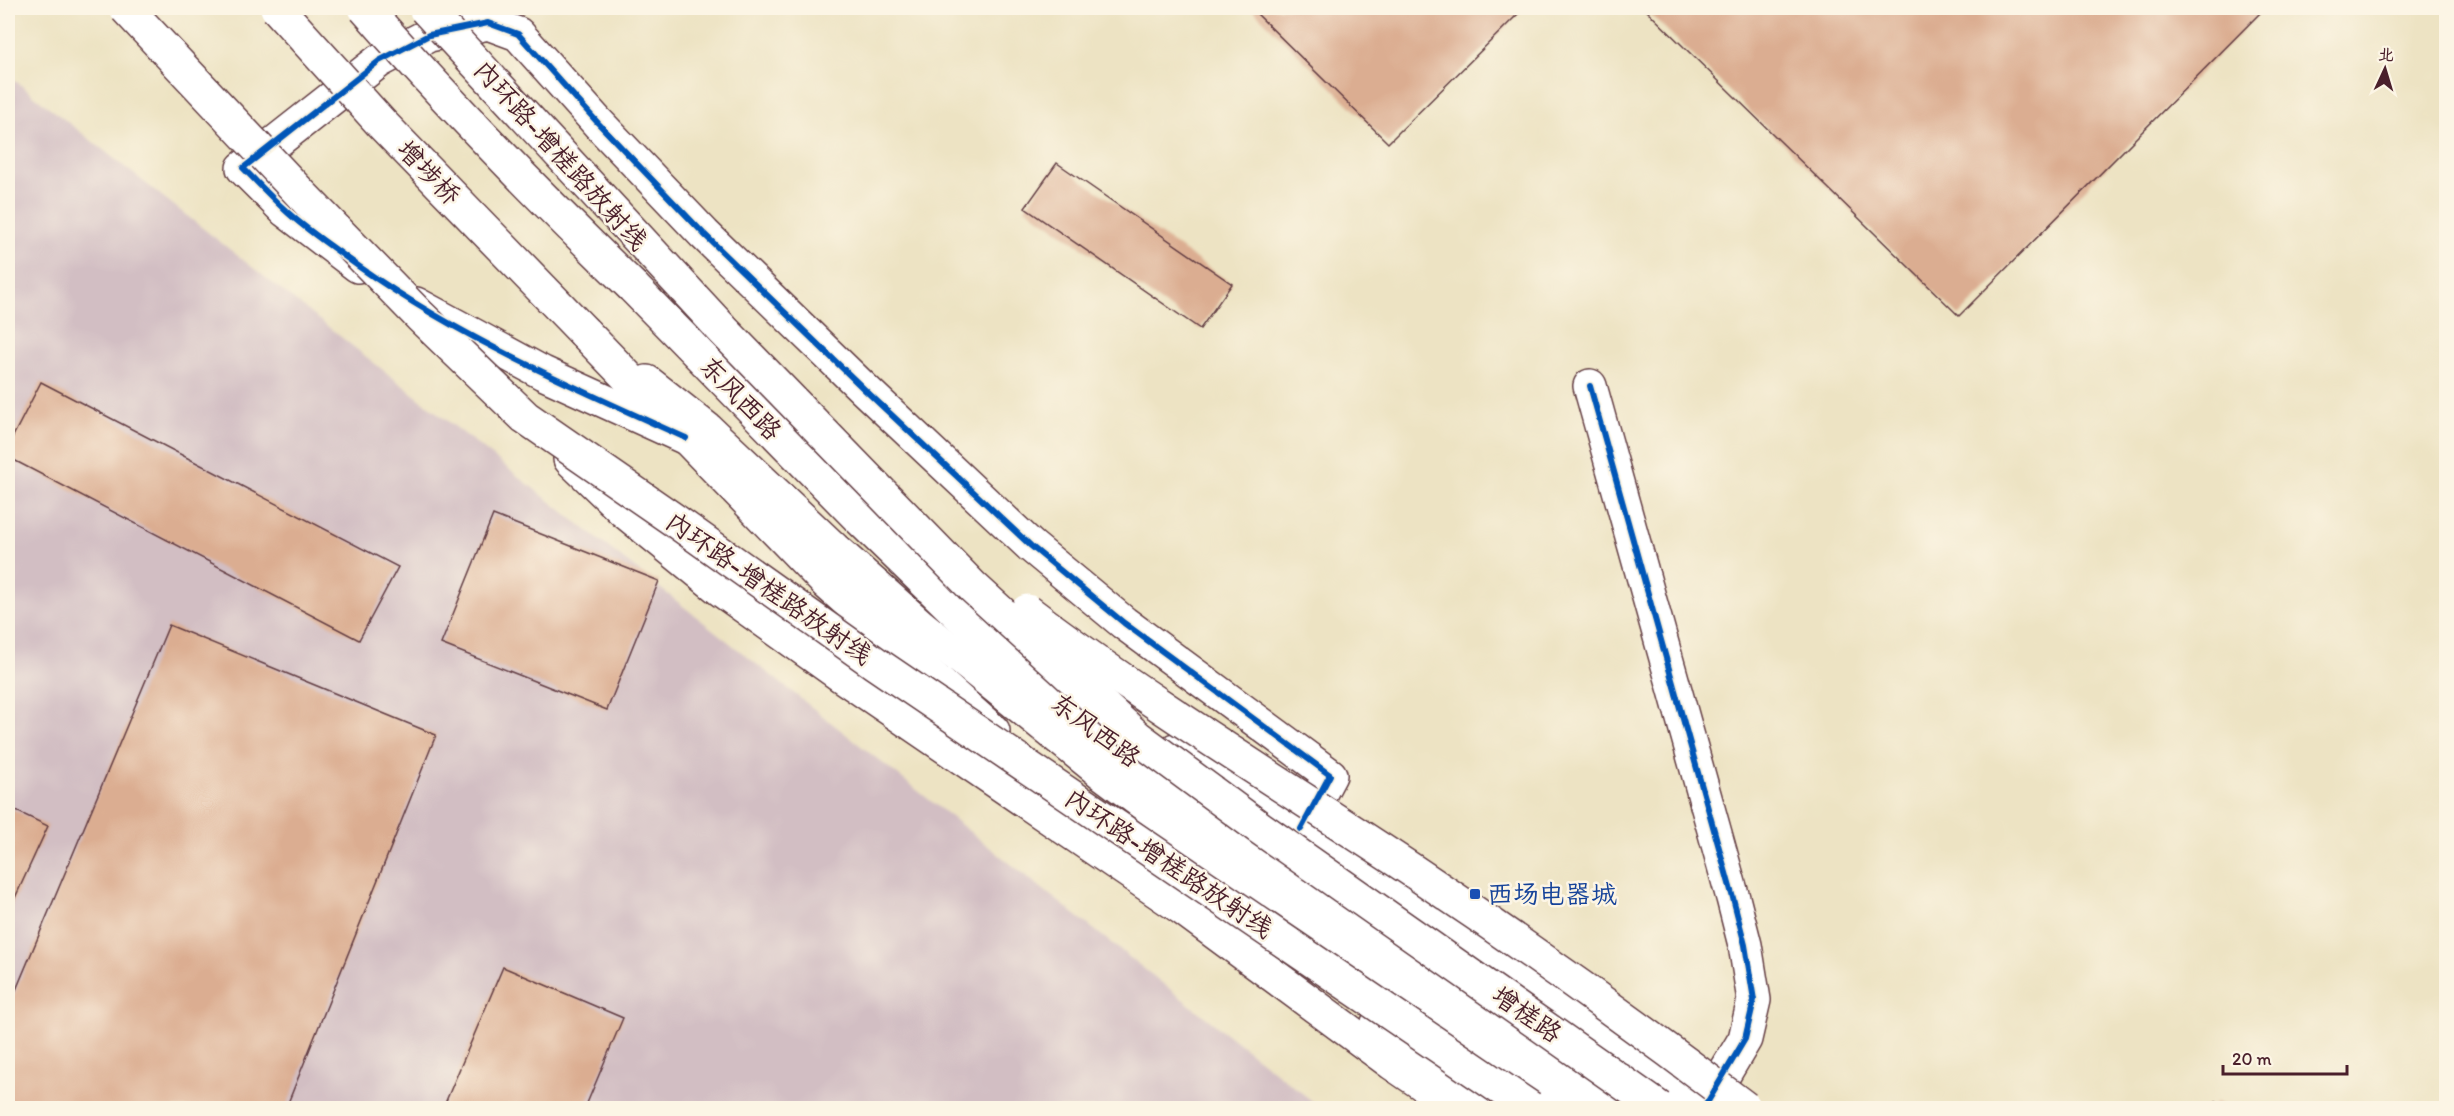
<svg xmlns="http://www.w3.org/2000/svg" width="2454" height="1116" font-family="Itim,'LXGW WenKai TC',sans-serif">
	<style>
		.industrial { fill: #d2bec3 }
		.building { fill: #dbad91 }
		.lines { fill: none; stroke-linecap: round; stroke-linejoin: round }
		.street-casing { stroke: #623c42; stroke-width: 36 }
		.secondary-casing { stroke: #623c42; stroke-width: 36 }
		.primary-casing { stroke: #623c42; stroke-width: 36 }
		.highway-casing { stroke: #623c42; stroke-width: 36 }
		.street { stroke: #fff; stroke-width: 33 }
		.secondary { stroke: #fff; stroke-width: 33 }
		.primary { stroke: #fff; stroke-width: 33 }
		.highway { stroke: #fff; stroke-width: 33 }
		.primary-bridge-casing { stroke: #623c42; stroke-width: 36; stroke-linecap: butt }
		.highway-bridge-casing { stroke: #623c42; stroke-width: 36; stroke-linecap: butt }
		.primary-bridge { stroke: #fff; stroke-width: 33 }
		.highway-bridge { stroke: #fff; stroke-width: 33 }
		.cycleway-casing { stroke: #fcf5e5; stroke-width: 10 }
		.cycleway { stroke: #0057b8; stroke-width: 6 }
		.transit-dot { fill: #1a4fb4; stroke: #fcf5e5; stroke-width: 2 }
		.labels { text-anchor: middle; stroke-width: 5; stroke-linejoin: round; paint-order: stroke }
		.street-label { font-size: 26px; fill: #4a1f2b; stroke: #fcf5e5 }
		.transit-label { font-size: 26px; fill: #164399; stroke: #fcf5e5; text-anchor: start }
	</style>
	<rect width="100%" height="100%" fill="#fcf5e5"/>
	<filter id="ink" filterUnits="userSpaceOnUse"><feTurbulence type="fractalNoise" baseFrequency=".0167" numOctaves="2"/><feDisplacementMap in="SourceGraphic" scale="12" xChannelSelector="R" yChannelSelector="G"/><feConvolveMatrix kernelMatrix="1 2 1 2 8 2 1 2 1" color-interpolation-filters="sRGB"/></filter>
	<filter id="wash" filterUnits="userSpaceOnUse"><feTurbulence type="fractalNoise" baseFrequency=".008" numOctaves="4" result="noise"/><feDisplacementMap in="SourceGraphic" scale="24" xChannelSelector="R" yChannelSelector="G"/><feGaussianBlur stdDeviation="1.35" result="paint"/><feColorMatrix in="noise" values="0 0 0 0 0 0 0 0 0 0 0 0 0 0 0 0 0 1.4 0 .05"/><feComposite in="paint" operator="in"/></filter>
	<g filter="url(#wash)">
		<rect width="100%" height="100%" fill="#ede3c3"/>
		<path class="industrial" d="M8,75L1321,1108H8Z"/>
		<g id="blocks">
			<g class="building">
				<path d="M1251,8H1524L1388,143Z"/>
				<path d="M1644,8H2265L1959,316Z"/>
				<path d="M1057,163L1232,284L1200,329L1025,208Z"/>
				<path d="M41,382L398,567L359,640L8,457V446Z"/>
				<path d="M493,515L659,581L607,710L441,644Z"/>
				<path d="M169,625L436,735L286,1108H8V1009Z"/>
				<path d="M8,807L48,826L8,913Z"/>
				<path d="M503,967L623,1018L585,1108H443Z"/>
				<path d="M2216,1101L2230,1108H2213Z"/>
			</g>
		</g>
	</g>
	<g filter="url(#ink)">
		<use href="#blocks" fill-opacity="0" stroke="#623c42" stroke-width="1.5"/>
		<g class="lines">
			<g class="street-casing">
				<g id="street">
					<path d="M358,266L286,211L243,168L379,61L429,35L488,23L518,34L598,123L704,234L864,389L1031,546L1124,623L1330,775L1301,829"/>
					<path d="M416,304L543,373L686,438"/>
					<path d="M1590,386L1733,898L1745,945L1754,1000L1745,1039L1704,1108"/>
				</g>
			</g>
			<g class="secondary-casing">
				<g id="secondary">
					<path d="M647,382L708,430L834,549L921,626L1101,772L1253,885L1462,1028L1573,1108"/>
					<path d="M1175,750C1356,858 1525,984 1694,1108"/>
				</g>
			</g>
			<g class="primary-casing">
				<g id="primary">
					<path d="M633,287L859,518L957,613L1036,684L1282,869L1614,1108"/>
					<path d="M584,332L827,583L993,731"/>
					<path d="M1378,1023L1494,1108"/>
				</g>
			</g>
			<g class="highway-casing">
				<path id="highway" d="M570,459L624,511L720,589L842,676L1182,908L1392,1063L1458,1108"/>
			</g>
			<use href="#street" class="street"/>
			<use href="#secondary" class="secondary"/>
			<use href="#primary" class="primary"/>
			<use href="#highway" class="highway"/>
			<g class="primary-bridge-casing">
				<g id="primary-bridge">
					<path d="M277,8L382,124L584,332"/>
					<path d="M365,8C450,105 540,197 633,287"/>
				</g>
			</g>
			<g class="highway-bridge-casing">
				<g id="highway-bridge">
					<path d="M126,8L302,195L420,316L525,417L674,520L875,663L1530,1108"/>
					<path d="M425,8L724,331L973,587L1137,737L1260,828L1659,1108"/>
					<path d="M1027,611C1150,704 1282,784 1410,869C1524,945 1636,1025 1745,1108"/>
				</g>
			</g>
			<use href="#primary-bridge" class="primary-bridge"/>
			<use href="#highway-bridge" class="highway-bridge"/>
			<g class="cycleway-casing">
				<g id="cycleway">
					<path d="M1590,386L1733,898L1745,945L1754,1000L1745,1039L1704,1108"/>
					<path d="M686,438C567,384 448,333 343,255C324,241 303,227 285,210C271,197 257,182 243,168L379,61L429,35L488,23L518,34L598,123L704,234L864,389L1031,546L1124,623L1330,775L1301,829"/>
				</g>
			</g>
			<use href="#cycleway" class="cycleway"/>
		</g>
	</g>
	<rect class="transit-dot" x="1469" y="888" width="12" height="12" rx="3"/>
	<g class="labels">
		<g class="street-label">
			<text transform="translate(561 155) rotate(48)" y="9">内环路-增槎路放射线</text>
			<text transform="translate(429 172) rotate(46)" y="9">增埗桥</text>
			<text transform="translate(741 398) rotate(46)" y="9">东风西路</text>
			<text transform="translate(769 588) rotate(35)" y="9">内环路-增槎路放射线</text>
			<text transform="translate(1096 730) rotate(37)" y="9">东风西路</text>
			<text transform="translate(1169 863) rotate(34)" y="9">内环路-增槎路放射线</text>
			<text transform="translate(1527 1014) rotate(35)" y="9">增槎路</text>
		</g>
		<g class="transit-label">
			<text x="1487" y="903">西场电器城</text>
		</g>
	</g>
	<rect width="2454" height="1116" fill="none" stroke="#fcf5e5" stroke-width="30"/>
	<g transform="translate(2385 69) rotate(4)" stroke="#fcf5e5" stroke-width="4.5" paint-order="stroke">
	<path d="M0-4.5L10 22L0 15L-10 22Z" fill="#4a1f2b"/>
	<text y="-9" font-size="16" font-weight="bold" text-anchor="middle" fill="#4a1f2b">北</text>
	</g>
	<path d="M2223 1065v9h124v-9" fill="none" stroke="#4a1f2b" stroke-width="3"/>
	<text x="2232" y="1065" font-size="18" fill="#4a1f2b" stroke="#fcf5e5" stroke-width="4.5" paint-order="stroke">20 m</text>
</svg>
